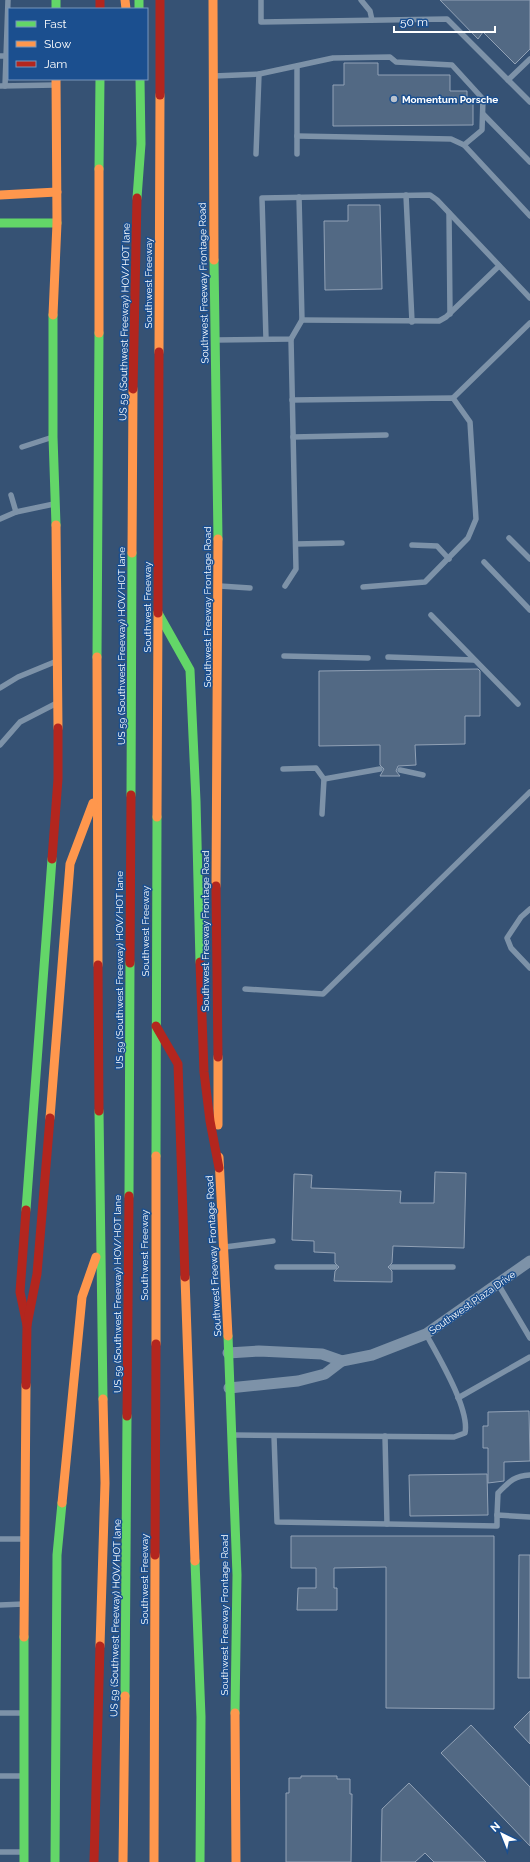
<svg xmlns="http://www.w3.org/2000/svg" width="530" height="1862" font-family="Raleway,sans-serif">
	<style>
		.building { fill: #526984; stroke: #92a2b6 }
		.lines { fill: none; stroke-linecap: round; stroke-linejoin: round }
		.lane { stroke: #7d92a8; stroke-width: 5.5 }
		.street { stroke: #7d92a8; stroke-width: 11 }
		.fast { stroke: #63d668; stroke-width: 9 }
		.slow { stroke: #ff974d; stroke-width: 9 }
		.jam { stroke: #b3261e; stroke-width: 9 }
		.poi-dot { fill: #b9c2ce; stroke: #1b4f8f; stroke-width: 1.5 }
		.labels { text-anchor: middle; stroke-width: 3; stroke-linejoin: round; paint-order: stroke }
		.poi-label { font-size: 10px; font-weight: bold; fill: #fff; stroke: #1b4f8f; text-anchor: start }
		.street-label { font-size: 10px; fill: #fff; stroke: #1b4f8f }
	</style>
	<rect width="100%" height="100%" fill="#365274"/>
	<g class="building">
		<path d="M440,0H530V49L515,64L483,32L478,39Z"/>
		<path d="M344,63H378V75H450V91H467V103H473V125L333,126V85H344Z"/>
		<path d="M348,205H380L382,289L325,290L324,221H348Z"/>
		<path d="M478,669L480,671V716H465V744L415,745L416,765L398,766L396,771L400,776H380L384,769L380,765V745L319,746V671Z"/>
		<path d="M435,1172L466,1173L464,1248L393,1246L392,1263L388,1267L392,1271V1282L334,1281L335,1271L339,1267L335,1263V1253L314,1252V1241L292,1240L294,1174L312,1175L311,1188L401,1191L400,1203H434Z"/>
		<path d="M529,1411L530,1461L504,1462V1481L488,1483V1448H483V1426H488V1412Z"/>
		<path d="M487,1474L488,1515L410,1516L409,1475Z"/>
		<path d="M291,1536H494V1709L386,1708V1567L334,1568V1588H337V1610H297L298,1588H316V1568H291Z"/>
		<path d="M519,1555H530V1678H518Z"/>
		<path d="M530,1711V1744L514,1727Z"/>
		<path d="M471,1725L530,1787V1846L441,1753Z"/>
		<path d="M301,1776H337V1779H350V1794H352L351,1862H286V1793H289V1778H301Z"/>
		<path d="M409,1783L486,1862H434L425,1853L415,1862H381L382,1809Z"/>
	</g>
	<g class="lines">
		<g class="lane">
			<path d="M261,0V22L447,19L530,102"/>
			<path d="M361,0L370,11L372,20"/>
			<path d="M0,56H6"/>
			<path d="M214,76L259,74L333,58L390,57L396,62L452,65L483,99L482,130L464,145"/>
			<path d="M508,80L530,59"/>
			<path d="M0,86L56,85"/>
			<path d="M5,86L8,0"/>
			<path d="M483,114L530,162"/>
			<path d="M297,136L451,139L464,145L530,216"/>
			<path d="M256,154L259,74"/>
			<path d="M297,154V67"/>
			<path d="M406,195L412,322"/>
			<path d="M449,213L450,314"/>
			<path d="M302,320L439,321L446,317L499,266"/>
			<path d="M266,339L262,198L430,195L437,200L530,298"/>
			<path d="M216,340L291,339L302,320L299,197"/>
			<path d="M453,398L530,323"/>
			<path d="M292,400L453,398L470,422L476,519L468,538L425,582L363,587"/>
			<path d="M293,437L386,435"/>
			<path d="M22,447L53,437"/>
			<path d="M11,495L16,512"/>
			<path d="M0,519L16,512L54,504"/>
			<path d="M509,538L530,559"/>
			<path d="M296,544L342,543"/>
			<path d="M412,545L437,546L449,559"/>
			<path d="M484,562L530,610"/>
			<path d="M220,586L250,588"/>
			<path d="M285,586L296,569L291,339"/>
			<path d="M431,615L518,704"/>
			<path d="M284,656L368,658"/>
			<path d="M388,657L474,660"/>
			<path d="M0,688L18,677L57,661"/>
			<path d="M0,745L20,722L55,704"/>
			<path d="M283,769L316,768L324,779L380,769"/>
			<path d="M400,770L423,775"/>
			<path d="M322,814L324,779"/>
			<path d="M530,909L521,917L507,938L511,948L530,968"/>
			<path d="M245,989L323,994L530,792"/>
			<path d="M225,1247L273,1241"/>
			<path d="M277,1267H335"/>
			<path d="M392,1267H453"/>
			<path d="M498,1284L530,1338"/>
			<path d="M458,1398L530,1357"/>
			<path d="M232,1435L454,1437L465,1433C470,1409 438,1356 426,1334"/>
			<path d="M274,1436L277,1522L387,1524L385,1436"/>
			<path d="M497,1515L498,1493C509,1482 513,1476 530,1475"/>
			<path d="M387,1524L497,1526V1515L530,1517"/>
			<path d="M0,1539H23"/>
			<path d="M0,1605L24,1604"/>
			<path d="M0,1713H22"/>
			<path d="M0,1776H22"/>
			<path d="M0,1852H24"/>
		</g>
		<g class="street">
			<path d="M228,1353L259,1351L322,1354L342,1361"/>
			<path d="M229,1388L298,1381L325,1374L342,1361L372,1355L426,1334L530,1261"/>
		</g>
		<g class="fast">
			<path d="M56,0V9"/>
			<path d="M139,0V9"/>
			<path d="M99,169L100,79"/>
			<path d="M137,198L141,144L140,79"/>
			<path d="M0,223H57"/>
			<path d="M214,260L218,539"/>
			<path d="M53,315V437L56,525"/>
			<path d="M158,613L190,670L196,801L200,962"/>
			<path d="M97,657L99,333"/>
			<path d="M131,795L132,553"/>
			<path d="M99,1111L103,1399"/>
			<path d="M156,1156L157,817"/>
			<path d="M129,1196L130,963"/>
			<path d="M26,1210L52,859"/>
			<path d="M228,1336L237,1575L235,1713"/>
			<path d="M195,1561L201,1717L200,1862"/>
			<path d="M24,1637V1862"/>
			<path d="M125,1696L127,1416"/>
			<path d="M55,1862L57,1555L62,1503"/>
		</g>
		<g class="slow">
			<path d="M125,0L126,9"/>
			<path d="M213,0L214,260"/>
			<path d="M0,195L57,192"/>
			<path d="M53,315L57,223L56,79"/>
			<path d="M99,333V169"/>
			<path d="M159,352L160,95"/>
			<path d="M56,525L58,728"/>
			<path d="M132,553L133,389"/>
			<path d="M97,657L98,965"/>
			<path d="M157,817L158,613"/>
			<path d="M216,886L218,539"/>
			<path d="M218,1057V1125"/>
			<path d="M50,1118L70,864L93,803"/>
			<path d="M219,1157L228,1336"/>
			<path d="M185,1277L195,1561"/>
			<path d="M156,1344V1156"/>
			<path d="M62,1503L82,1297L96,1257"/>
			<path d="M24,1637L26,1385"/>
			<path d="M100,1646L105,1483L103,1399"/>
			<path d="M235,1713L236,1862"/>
			<path d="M123,1862L125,1696"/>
			<path d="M154,1862L155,1555"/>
		</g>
		<g class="jam">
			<path d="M100,0V9"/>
			<path d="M160,95V0"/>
			<path d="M133,389L137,198"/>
			<path d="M158,613L159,352"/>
			<path d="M52,859L58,779V728"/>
			<path d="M216,886L218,1057"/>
			<path d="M200,962L204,1072L210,1121L219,1168"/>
			<path d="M130,963L131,795"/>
			<path d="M98,965L99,1111"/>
			<path d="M156,1026L178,1064L185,1277"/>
			<path d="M26,1210L20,1292L27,1325L26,1385"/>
			<path d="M27,1325L37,1274L50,1118"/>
			<path d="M127,1416L129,1196"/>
			<path d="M155,1555L156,1344"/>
			<path d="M94,1862L100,1646"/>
		</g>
	</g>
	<circle class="poi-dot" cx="394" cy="99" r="4"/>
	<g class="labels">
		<g class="poi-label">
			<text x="402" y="103">Momentum Porsche</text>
		</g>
		<g class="street-label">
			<text transform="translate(148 283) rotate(-90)" y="4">Southwest Freeway</text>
			<text transform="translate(203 283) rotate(-91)" y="4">Southwest Freeway Frontage Road</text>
			<text transform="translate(124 322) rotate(-89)" y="4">US 59 (Southwest Freeway) HOV/HOT lane</text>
			<text transform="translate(147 607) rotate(-90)" y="4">Southwest Freeway</text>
			<text transform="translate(207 607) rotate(-90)" y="4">Southwest Freeway Frontage Road</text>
			<text transform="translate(121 646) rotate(-90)" y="4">US 59 (Southwest Freeway) HOV/HOT lane</text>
			<text transform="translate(145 931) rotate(-90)" y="4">Southwest Freeway</text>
			<text transform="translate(205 931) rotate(-90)" y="4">Southwest Freeway Frontage Road</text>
			<text transform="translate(119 970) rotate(-90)" y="4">US 59 (Southwest Freeway) HOV/HOT lane</text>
			<text transform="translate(144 1255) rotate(-90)" y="4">Southwest Freeway</text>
			<text transform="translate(213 1256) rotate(-93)" y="4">Southwest Freeway Frontage Road</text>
			<text transform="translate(117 1294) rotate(-90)" y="4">US 59 (Southwest Freeway) HOV/HOT lane</text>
			<text transform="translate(472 1302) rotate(-35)" y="4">Southwest Plaza Drive</text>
			<text transform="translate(144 1579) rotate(-90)" y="4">Southwest Freeway</text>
			<text transform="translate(224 1615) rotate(-90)" y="4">Southwest Freeway Frontage Road</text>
			<text transform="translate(115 1618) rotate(-89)" y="4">US 59 (Southwest Freeway) HOV/HOT lane</text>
		</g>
	</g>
	<rect x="8" y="8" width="140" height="72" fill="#1b4f8f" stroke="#7695bc"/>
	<rect x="16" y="21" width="20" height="6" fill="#63d668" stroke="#7695bc"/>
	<text x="44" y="28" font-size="12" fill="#ffffff">Fast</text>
	<rect x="16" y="41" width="20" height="6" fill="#ff974d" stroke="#7695bc"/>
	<text x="44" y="48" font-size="12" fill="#ffffff">Slow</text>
	<rect x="16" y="61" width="20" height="6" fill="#b3261e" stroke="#7695bc"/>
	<text x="44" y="68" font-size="12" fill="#ffffff">Jam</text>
	<g transform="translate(502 1834) rotate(317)" stroke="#1b4f8f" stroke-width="3" paint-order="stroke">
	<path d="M0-3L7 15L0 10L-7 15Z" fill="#ffffff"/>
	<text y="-6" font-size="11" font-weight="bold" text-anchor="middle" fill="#ffffff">N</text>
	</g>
	<path d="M394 26v6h101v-6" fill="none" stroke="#ffffff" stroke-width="2"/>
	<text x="400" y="26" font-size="12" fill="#ffffff" stroke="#1b4f8f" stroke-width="3" paint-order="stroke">50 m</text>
</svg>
